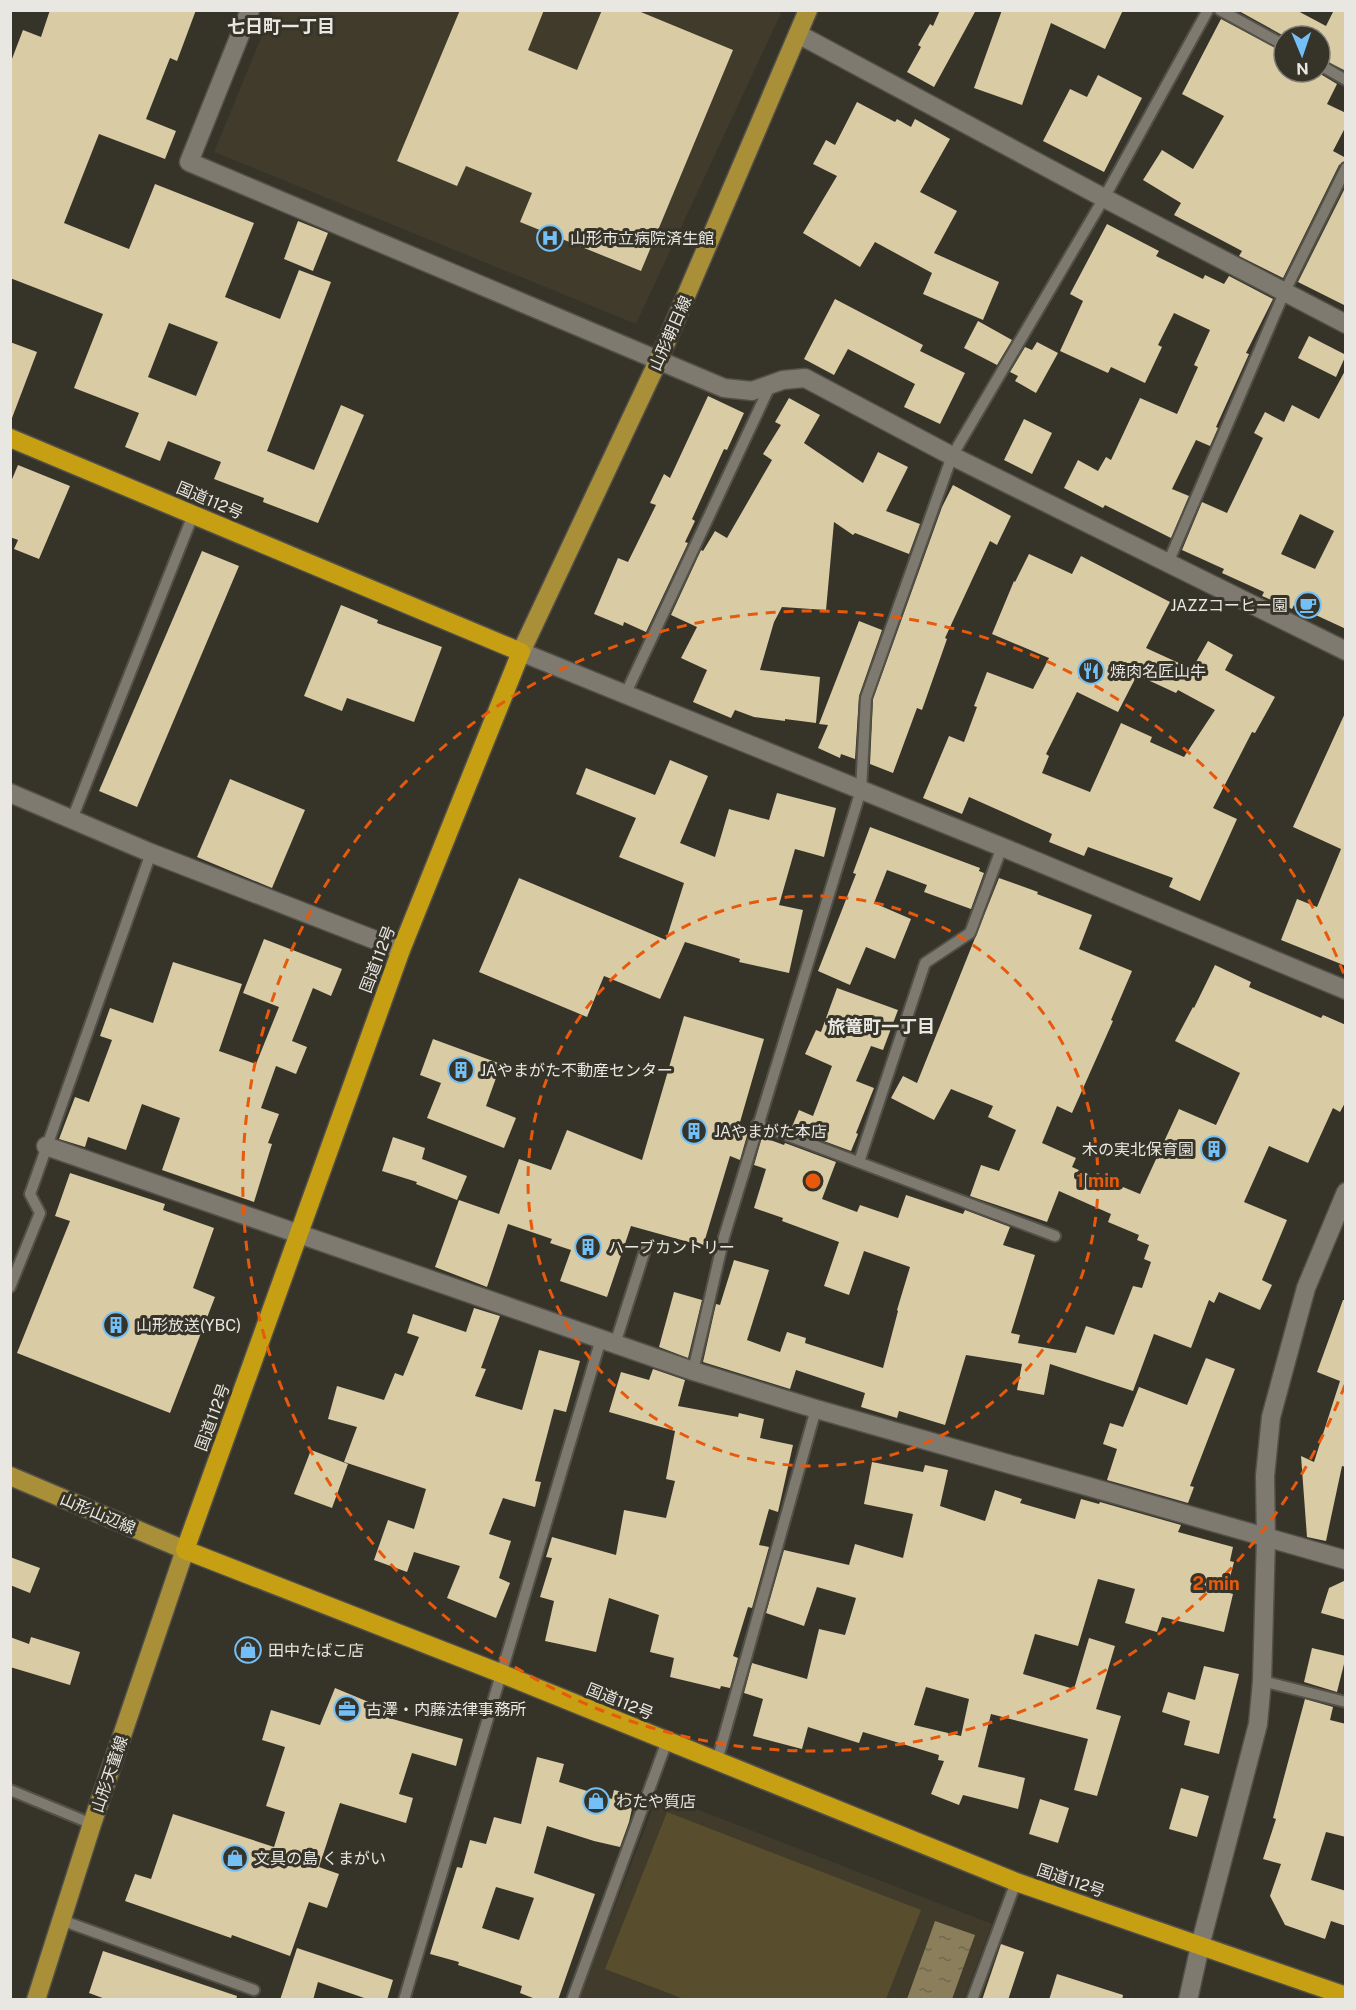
<svg xmlns="http://www.w3.org/2000/svg" width="1356" height="2010" font-family="'Public Sans','Noto Sans JP',sans-serif">
	<style>
		.built { fill: #413b2c }
		.garden { fill: #584d2d }
		.water { fill: url(#water-ripples) }
		.building { fill: #d9cba4; fill-rule: evenodd }
		.lines { fill: none; stroke-linecap: round; stroke-linejoin: round }
		.lane-casing { stroke: #535048; stroke-width: 14 }
		.street-casing { stroke: #535048; stroke-width: 21 }
		.secondary-casing { stroke: #535048; stroke-width: 21 }
		.primary-casing { stroke: #535048; stroke-width: 21 }
		.highway-casing { stroke: #535048; stroke-width: 21 }
		.lane { stroke: #7e7a6f; stroke-width: 10 }
		.street { stroke: #7e7a6f; stroke-width: 18 }
		.secondary { stroke: #7e7a6f; stroke-width: 18 }
		.primary { stroke: #a99038; stroke-width: 18 }
		.highway { stroke: #c69f13; stroke-width: 18 }
		.ring { fill: none; stroke: #e8590c; stroke-width: 3; stroke-dasharray: 10 8 }
		.labels { text-anchor: middle; stroke-width: 6; stroke-linejoin: round; paint-order: stroke }
		.poi-label { font-size: 16px; fill: #e9e7e1; stroke: #363329; text-anchor: start }
		.street-label { font-size: 16px; fill: #e9e7e1; stroke: #363329 }
		.neighbourhood-label { font-size: 18px; font-weight: bold; fill: #e9e7e1; stroke: #363329 }
		.centre { fill: #e8590c; stroke: #363329; stroke-width: 3 }
		.ring-label { font-size: 18px; text-anchor: middle; font-weight: bold; fill: #e8590c; stroke: #363329; stroke-width: 6; stroke-linejoin: round; paint-order: stroke }
	</style>
	<defs>
		<pattern id="water-ripples" width="26" height="14" patternUnits="userSpaceOnUse" patternTransform="scale(1.5)"><rect width="26" height="14" fill="#8b7e5a"/><path d="M2 4q2-2 4 0t4 0M15 11q2-2 4 0t4 0" fill="none" stroke="#6f6751"/></pattern>
	</defs>
	<rect width="100%" height="100%" fill="#363329"/>
	<g class="built">
		<path d="M272,11H782L636,324L214,152Z"/>
		<path d="M658,1794L992,1924L964,1999L579,2000Z"/>
	</g>
	<path class="garden" d="M667,1812L921,1910L886,1999H684L605,1969Z"/>
	<path class="water" d="M935,1921L975,1935L952,1999H907Z"/>
	<g class="building">
		<path d="M50,10H196L177,61L170,58L146,119L176,131L165,159L99,134L64,223L129,249L155,184L254,223L225,297L280,319L299,270L331,282L267,451L314,470L341,405L364,415L318,523L263,502L264,498L214,479L221,462L168,441L160,461L125,447L139,413L74,388L103,314L10,278V64L23,30L41,37ZM169,323L218,342L196,396L148,377Z"/>
		<path d="M460,10H544L528,50L577,70L602,10H636L733,50L641,271L520,222L532,193L466,166L457,186L397,161Z"/>
		<path d="M940,10H976L934,87L907,72L921,47L918,45L930,24L933,26Z"/>
		<path d="M1002,10H1123L1105,49L1051,23L1022,105L974,88Z"/>
		<path d="M1237,10H1296L1326,26L1334,10H1346L1344,70L1320,58V36H1284Z"/>
		<path d="M1221,19L1284,52V72H1317L1337,84L1327,104L1346,113V126L1333,151L1346,158V161L1339,165L1283,278L1239,256L1242,251L1174,215L1181,203L1143,180L1162,150L1193,169L1224,116L1182,94Z"/>
		<path d="M1098,75L1142,98L1104,172L1043,141L1070,89L1087,97Z"/>
		<path d="M857,102L895,122L897,119L911,127L915,119L950,139L920,192L957,211L934,253L999,282L983,320L923,294L932,273L875,242L860,267L803,233L837,176L813,164L826,140L835,145Z"/>
		<path d="M1346,186V306L1298,282Z"/>
		<path d="M298,221L328,233L313,271L284,259Z"/>
		<path d="M1107,224L1159,251L1156,256L1203,279L1205,275L1224,284L1229,276L1273,299L1246,353L1249,354L1216,427L1218,428L1210,446L1196,440L1172,489L1189,496L1171,538L1105,505L1103,508L1064,488L1078,460L1098,471L1106,457L1111,460L1140,398L1177,414L1198,367L1194,365L1210,330L1174,313L1158,345L1162,347L1145,383L1111,367L1108,373L1060,351L1083,301L1070,294Z"/>
		<path d="M835,299L923,345L920,351L965,373L940,424L904,407L915,384L848,349L834,375L804,359Z"/>
		<path d="M978,321L1012,340L997,365L964,348Z"/>
		<path d="M1309,336L1346,355L1336,377L1298,358Z"/>
		<path d="M10,342L37,352L12,418H10Z"/>
		<path d="M1037,342L1058,353L1036,393L1015,381L1018,376L1010,372L1025,347L1032,350Z"/>
		<path d="M1346,369V629L1294,605L1292,609L1262,596L1264,592L1222,573L1224,569L1182,550L1202,502L1227,513L1263,438L1254,433L1265,412L1284,422L1292,405L1319,419ZM1300,514L1334,531L1315,569L1281,554Z"/>
		<path d="M708,396L744,413L727,450L724,449L692,519L695,521L685,542L688,543L646,632L624,622L623,626L594,614L618,558L628,562L656,505L650,503L664,474L670,478Z"/>
		<path d="M789,398L820,415L804,443L863,483L878,452L908,467L886,511L920,524L909,554L855,533L853,535L834,522L826,610L782,607L774,622L760,670L820,677L816,723L785,719V721L754,717L735,710L731,718L693,702L707,670L681,658L697,627L671,615L701,550L703,551L715,531L727,538L772,460L763,454L781,425L775,422Z"/>
		<path d="M1024,419L1052,433L1032,474L1004,460Z"/>
		<path d="M18,465L70,486L39,559L14,549L18,540L10,537V484Z"/>
		<path d="M953,485L1011,516L997,545L990,541L945,638L947,639L922,710L917,708L893,773L870,764L873,699L942,507Z"/>
		<path d="M202,551L239,566L137,807L99,791Z"/>
		<path d="M1029,554L1072,574L1081,556L1170,602L1146,648L1192,669L1208,641L1233,655L1225,670L1275,697L1255,733L1252,732L1213,808L1237,819L1200,901L1169,887L1173,878L1088,847L1084,856L1049,842L1052,834L969,797L962,814L923,798L949,736L964,742L977,707L974,706L987,672L1033,689L1049,658L992,634L1014,581L1015,582ZM1137,675L1176,693L1178,690L1215,710L1184,757L1150,742L1152,737L1121,723L1090,792L1042,773L1049,756L1046,754L1077,692L1118,712Z"/>
		<path d="M341,605L378,620L377,623L442,647L414,722L347,698L342,711L304,696Z"/>
		<path d="M859,621L882,630L859,696L855,759L841,754L840,758L818,748L828,725L819,724Z"/>
		<path d="M1346,711V966L1281,940L1297,899L1317,907L1341,849L1293,827Z"/>
		<path d="M670,760L708,776L680,843L715,857L729,809L769,820L777,793L836,808L824,857L795,849L779,905L803,910L789,973L739,962L740,959L685,942L660,999L604,976L587,1017L479,972L519,878L666,940L684,883L619,857L636,818L576,794L586,768L655,795Z"/>
		<path d="M230,779L305,810L272,888L197,857Z"/>
		<path d="M870,827L980,868L979,871L984,873L971,909L924,892L927,885L887,870L874,903L911,919L895,959L866,947L850,985L818,971L856,874L853,873Z"/>
		<path d="M999,878L1038,892L1037,894L1092,915L1079,949L1132,971L1111,1020L1113,1021L1072,1113L1057,1106L1042,1143L1076,1158L1072,1167L1122,1189L1123,1187L1140,1194L1179,1109L1216,1125L1240,1073L1175,1041L1193,1007L1194,1008L1215,965L1251,982L1249,987L1321,1018L1323,1015L1346,1025V1101L1340,1112L1333,1108L1308,1163L1269,1146L1244,1202L1287,1220L1262,1280L1272,1285L1260,1310L1219,1292L1214,1303L1209,1300L1191,1348L1154,1334L1133,1391L1050,1364L1044,1395L1017,1390L1022,1364L966,1355L945,1425L899,1411L897,1418L861,1407L865,1393L796,1370L790,1389L703,1362L716,1304L720,1305L734,1260L769,1270L747,1340L780,1352L787,1332L806,1338L805,1343L883,1368L898,1311L897,1310L910,1267L864,1251L849,1295L824,1286L839,1242L782,1221L783,1218L754,1208L766,1169L754,1165L762,1137L784,1145L785,1143L836,1162L822,1199L857,1212L860,1205L898,1218L906,1195L963,1214L965,1210L1010,1227L1003,1245L1035,1255L1011,1333L1020,1335L1018,1343L1076,1353L1086,1326L1114,1335L1133,1286L1142,1288L1151,1262L1144,1259L1149,1245L1137,1240L1139,1235L1108,1222L1111,1214L1059,1191L1047,1222L970,1196L981,1165L999,1171L1016,1130L988,1117L993,1106L951,1089L934,1120L891,1098L903,1076L917,1083Z"/>
		<path d="M264,939L342,969L331,996L313,988L292,1041L307,1047L296,1074L276,1066L261,1108L279,1114L268,1143L272,1144L254,1202L162,1170L180,1118L142,1104L126,1150L88,1137L85,1147L59,1139L75,1097L89,1102L112,1040L100,1036L110,1008L153,1023L173,962L242,984L219,1051L256,1064L279,1007L243,993Z"/>
		<path d="M837,988L898,1010L883,1050L871,1046L856,1081L874,1088L856,1133L858,1134L851,1151L791,1129L799,1110L813,1116L832,1066L805,1054L816,1030L821,1032Z"/>
		<path d="M684,1016L764,1039L738,1129L748,1132L740,1160L730,1156L703,1246L631,1226L607,1297L560,1281L571,1250L550,1243L552,1239L508,1224L487,1287L435,1267L459,1200L499,1214L519,1159L551,1170L567,1130L642,1160Z"/>
		<path d="M433,1039L501,1064L486,1106L516,1118L504,1148L427,1118L441,1083L420,1075Z"/>
		<path d="M393,1137L425,1148L422,1159L467,1176L457,1200L416,1184L417,1182L382,1171Z"/>
		<path d="M70,1173L165,1204L163,1210L214,1228L193,1288L215,1297L170,1413L17,1353L70,1221L55,1216Z"/>
		<path d="M674,1292L702,1300L688,1358L659,1347Z"/>
		<path d="M1343,1300H1346V1467L1342,1466L1326,1541L1307,1537L1301,1456L1314,1462L1340,1381L1317,1372Z"/>
		<path d="M474,1308L500,1316L481,1368L486,1369L475,1396L522,1410L539,1350L580,1361L566,1412L554,1409L535,1481L541,1482L535,1507L503,1498L489,1534L511,1541L499,1578L510,1583L496,1618L447,1598L460,1566L414,1552L407,1572L374,1560L388,1520L414,1529L426,1489L344,1462L357,1427L328,1419L337,1386L384,1400L395,1373L403,1376L419,1337L407,1333L413,1314L466,1332Z"/>
		<path d="M1206,1358L1235,1369L1190,1486L1194,1487L1188,1503L1107,1480L1117,1449L1103,1444L1110,1423L1123,1427L1139,1387L1187,1405Z"/>
		<path d="M653,1369L685,1380L678,1406L738,1417L739,1413L764,1419L760,1438L793,1445L778,1512L769,1509L759,1545L769,1547L752,1608L748,1607L733,1656L738,1658L730,1688L721,1686L720,1689L670,1677L674,1658L650,1652L659,1615L609,1598L596,1652L545,1641L554,1601L540,1597L552,1558L546,1557L552,1537L616,1555L624,1510L666,1518L675,1481L666,1479L675,1431L609,1412L621,1372L649,1380Z"/>
		<path d="M311,1450L348,1464L332,1508L294,1494Z"/>
		<path d="M872,1462L923,1472L925,1465L948,1470L940,1506L985,1521L995,1490L1022,1499L1020,1503L1075,1519L1081,1499L1099,1504L1100,1502L1181,1525L1178,1532L1233,1547L1230,1561L1234,1562L1226,1592L1233,1594L1224,1632L1162,1617L1157,1632L1125,1623L1135,1589L1098,1579L1078,1646L1035,1634L1023,1674L1074,1689L1089,1638L1115,1646L1096,1709L1121,1716L1097,1796L1074,1790L1088,1739L991,1714L978,1767L1025,1778L1018,1809L963,1795L959,1805L931,1794L944,1761L938,1760L939,1755L863,1732L859,1743L808,1727L802,1749L753,1736L763,1699L744,1693L752,1663L807,1679L819,1629L845,1635L856,1598L817,1587L804,1626L766,1613L784,1550L849,1565L855,1544L903,1558L913,1514L864,1504ZM926,1687L969,1699L961,1736L914,1725Z"/>
		<path d="M10,1557L40,1568L30,1593L10,1585Z"/>
		<path d="M1346,1580V1620L1321,1613L1329,1588Z"/>
		<path d="M10,1637L29,1644L31,1637L80,1652L70,1685L10,1667Z"/>
		<path d="M1312,1648L1346,1656L1337,1692L1304,1682Z"/>
		<path d="M1204,1666L1239,1674L1219,1754L1184,1745L1190,1721L1162,1712L1168,1692L1195,1700Z"/>
		<path d="M335,1688L371,1703L368,1712L463,1739L456,1766L412,1753L399,1794L413,1798L406,1823L340,1803L319,1867L339,1874L327,1908L309,1902L290,1956L232,1935L231,1938L125,1901L135,1874L151,1879L173,1814L274,1847L285,1812L266,1806L285,1747L262,1740L271,1710L320,1725Z"/>
		<path d="M1305,1699L1333,1707L1330,1720L1346,1724V1837L1326,1832L1311,1880L1346,1891V1926L1331,1921L1325,1939L1285,1925L1270,1896L1281,1864L1263,1859L1276,1819L1273,1818Z"/>
		<path d="M537,1757L564,1764L559,1782L612,1799L614,1790L635,1795L629,1822L620,1847L594,1841L547,1826L534,1873L595,1894L558,2000H538L520,1993L522,1986L458,1965L459,1962L430,1954L452,1883L457,1867L462,1868L470,1840L486,1844L494,1817L521,1824ZM496,1887L534,1898L519,1940L482,1928Z"/>
		<path d="M1181,1788L1209,1796L1197,1837L1169,1829Z"/>
		<path d="M1040,1799L1069,1808L1058,1843L1029,1834Z"/>
		<path d="M1001,1944L1024,1952L1008,2000H982Z"/>
		<path d="M297,1948L393,1980L387,2000H370L318,1982L313,2000H280Z"/>
		<path d="M103,1951L237,1996L236,2000H108L89,1993Z"/>
		<path d="M1057,1974L1123,1995L1122,2000H1049Z"/>
	</g>
	<g class="lines">
		<g class="lane-casing">
			<g id="lane">
				<path d="M1220,10L1284,45"/>
				<path d="M1320,65L1346,80"/>
				<path d="M1168,563L1284,293L1346,168"/>
				<path d="M626,693L770,386"/>
				<path d="M72,819L193,515"/>
				<path d="M757,1124L1055,1236"/>
				<path d="M859,1162L925,963L970,933L1002,847"/>
				<path d="M10,1287L40,1213L30,1194L151,853"/>
				<path d="M615,1344L646,1247"/>
				<path d="M693,1371L724,1237L861,790L866,698L952,456L1104,198L1208,10"/>
				<path d="M1262,1681L1346,1702"/>
				<path d="M717,1761L816,1409"/>
				<path d="M10,1790L92,1824"/>
				<path d="M61,1920L254,1990"/>
				<path d="M404,2000L601,1339"/>
				<path d="M572,2000L667,1741"/>
				<path d="M972,2000L1016,1882"/>
			</g>
		</g>
		<g class="street-casing">
			<g id="street">
				<path d="M250,10L189,162L724,388L752,391L783,380L805,378L952,456L1346,651"/>
				<path d="M798,34L1104,198L1346,324"/>
				<path d="M10,793L151,853L401,950"/>
				<path d="M46,1146L693,1371L816,1409L1346,1560"/>
			</g>
		</g>
		<g class="secondary-casing">
			<g id="secondary">
				<path d="M521,652L1002,847L1346,990"/>
				<path d="M1188,2000L1200,1946L1258,1724L1262,1681L1266,1538L1265,1476L1271,1417L1306,1288L1346,1192"/>
			</g>
		</g>
		<g class="primary-casing">
			<g id="primary">
				<path d="M521,652L659,359L808,10"/>
				<path d="M10,1476L185,1550L92,1824L36,2000"/>
			</g>
		</g>
		<g class="highway-casing">
			<path id="highway" d="M10,438L521,652L401,950L185,1550L500,1673L1016,1882L1346,1996"/>
		</g>
		<use href="#lane" class="lane"/>
		<use href="#street" class="street"/>
		<use href="#secondary" class="secondary"/>
		<use href="#primary" class="primary"/>
		<use href="#highway" class="highway"/>
	</g>
	<g class="ring">
		<circle cx="813" cy="1181" r="285"/>
		<path d="M1345 1385A570 570 0 1 1 1345 977"/>
	</g>
	<defs>
		<g id="hospital-ring" transform="scale(1.35)"><circle r="9.5" fill="#363329" stroke="#74c0f6" stroke-width="1.5"/><path d="M-5-5h3v3.5h4V-5h3V5h-3V1.5h-4V5h-3Z" fill="#74c0f6"/></g>
		<g id="cafe-ring" transform="scale(1.35)"><circle r="9.5" fill="#363329" stroke="#74c0f6" stroke-width="1.5"/><path d="M-5.5-4.5H6V0H3Q3 3.5 0 3.5H-2.5Q-5.5 3.5-5.5 0ZM3-3.2v2h1.7v-2ZM-6 4.5H4V6H-6Z" fill="#74c0f6"/></g>
		<g id="restaurant-ring" transform="scale(1.35)"><circle r="9.5" fill="#363329" stroke="#74c0f6" stroke-width="1.5"/><path d="M-5-6h1v4h1v-4h1v4h1v-4h1v5L-1.5 .5V6h-2V.5L-5-1ZM5-6V6H3V1.5H1.5Q1.5-4 5-6Z" fill="#74c0f6"/></g>
		<g id="building-ring" transform="scale(1.35)"><circle r="9.5" fill="#363329" stroke="#74c0f6" stroke-width="1.5"/><path d="M-4-6H4V6H1V3H-1V6H-4ZM-2.5-4.3h1.7v1.8h-1.7ZM.8-4.3h1.7v1.8H.8ZM-2.5-1h1.7V.8h-1.7ZM.8-1h1.7V.8H.8Z" fill="#74c0f6"/></g>
		<g id="shop-ring" transform="scale(1.35)"><circle r="9.5" fill="#363329" stroke="#74c0f6" stroke-width="1.5"/><path d="M-5-2.5h2.3a2.7 3.5 0 0 1 5.4 0H5L5.5 6h-11ZM-1.5-2.5h3a1.5 2.3 0 0 0-3 0Z" fill="#74c0f6"/></g>
		<g id="office-ring" transform="scale(1.35)"><circle r="9.5" fill="#363329" stroke="#74c0f6" stroke-width="1.5"/><path d="M-6-3h4V-5.5h4V-3h4V5H-6ZM-1-4.5V-3h2v-1.5ZM-6 0V1H6V0Z" fill="#74c0f6"/></g>
	</defs>
	<g fill-rule="evenodd">
		<use href="#hospital-ring" x="550" y="238"/>
		<use href="#cafe-ring" x="1308" y="605"/>
		<use href="#restaurant-ring" x="1091" y="671"/>
		<use href="#building-ring" x="461" y="1070"/>
		<use href="#building-ring" x="694" y="1131"/>
		<use href="#building-ring" x="1214" y="1149"/>
		<use href="#building-ring" x="588" y="1247"/>
		<use href="#building-ring" x="116" y="1325"/>
		<use href="#shop-ring" x="248" y="1650"/>
		<use href="#office-ring" x="347" y="1709"/>
		<use href="#shop-ring" x="596" y="1801"/>
		<use href="#shop-ring" x="235" y="1858"/>
	</g>
	<g class="labels">
		<g class="poi-label">
			<text x="570" y="244">山形市立病院済生館</text>
			<text x="1288" y="611" text-anchor="end">JAZZコーヒー園</text>
			<text x="1110" y="677">焼肉名匠山牛</text>
			<text x="480" y="1076">JAやまがた不動産センター</text>
			<text x="714" y="1137">JAやまがた本店</text>
			<text x="1194" y="1155" text-anchor="end">木の実北保育園</text>
			<text x="608" y="1253">ハーブカントリー</text>
			<text x="136" y="1331">山形放送(YBC)</text>
			<text x="268" y="1656">田中たばこ店</text>
			<text x="366" y="1715">古澤・内藤法律事務所</text>
			<text x="616" y="1807">わたや質店</text>
			<text x="254" y="1864">文具の島 くまがい</text>
		</g>
		<g class="street-label">
			<text transform="translate(670 333) rotate(-66)" y="6">山形朝日線</text>
			<text transform="translate(210 500) rotate(23)" y="6">国道112号</text>
			<text transform="translate(377 959) rotate(-69)" y="6">国道112号</text>
			<text transform="translate(212 1417) rotate(-70)" y="6">国道112号</text>
			<text transform="translate(98 1513) rotate(23)" y="6">山形山辺線</text>
			<text transform="translate(620 1701) rotate(22)" y="6">国道112号</text>
			<text transform="translate(109 1774) rotate(-71)" y="6">山形天童線</text>
			<text transform="translate(1071 1880) rotate(19)" y="6">国道112号</text>
		</g>
		<g class="neighbourhood-label">
			<text x="281" y="33">七日町一丁目</text>
			<text x="881" y="1033">旅篭町一丁目</text>
		</g>
	</g>
	<circle cx="813" cy="1181" r="9" class="centre"/>
	<g class="ring-label">
		<text x="1098" y="1187">1 min</text>
		<text x="1216" y="1590">2 min</text>
	</g>
	<rect width="1356" height="2010" fill="none" stroke="#e9e7e1" stroke-width="24"/>
	<g transform="translate(1302 54) rotate(178)"><circle r="28" fill="#363329" stroke="#7e7b73" stroke-width="1.5"/>
	<path d="M0-4.5L10 22L0 15L-10 22Z" fill="#74c0f6"/>
	<text y="-9" font-size="16" font-weight="bold" text-anchor="middle" fill="#e9e7e1">N</text>
	</g>
</svg>
